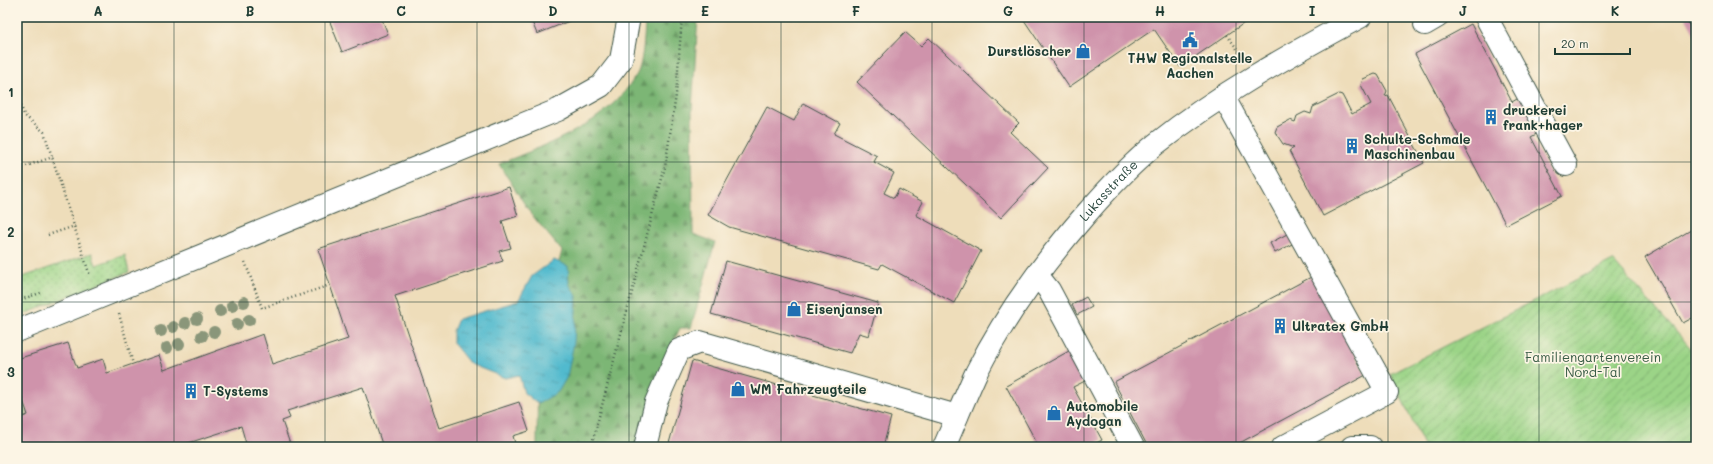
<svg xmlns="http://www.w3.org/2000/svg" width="1713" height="464" font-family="Mali,sans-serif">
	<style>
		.grass { fill: url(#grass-dots); stroke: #5d885e }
		.forest { fill: url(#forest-firs); stroke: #4e7a54 }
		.garden { fill: url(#garden-furrows); stroke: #5d885e }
		.water { fill: url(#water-ripples); stroke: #387c81 }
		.building { fill: #cf93ab }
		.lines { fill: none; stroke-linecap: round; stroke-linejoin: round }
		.minor-casing { stroke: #3e5548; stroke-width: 24 }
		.path { stroke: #3e5548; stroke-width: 2.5; stroke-dasharray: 1 3; stroke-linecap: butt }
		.minor { stroke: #fff; stroke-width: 22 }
		.tree { fill: #8a967a }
		.grid { fill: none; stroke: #1f3d34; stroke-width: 1; stroke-opacity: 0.55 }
		.labels { text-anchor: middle; stroke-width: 3.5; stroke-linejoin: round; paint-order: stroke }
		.poi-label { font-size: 13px; font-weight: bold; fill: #1f3d34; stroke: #fcf5e5; text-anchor: start }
		.street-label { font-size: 13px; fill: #1f3d34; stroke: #fcf5e5 }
		.park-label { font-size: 13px; fill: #385b45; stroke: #fcf5e5 }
		.neatline { fill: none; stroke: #1f3d34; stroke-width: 1.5 }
		.grid-label { font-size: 13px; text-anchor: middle; font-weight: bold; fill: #1f3d34 }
	</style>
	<defs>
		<pattern id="grass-dots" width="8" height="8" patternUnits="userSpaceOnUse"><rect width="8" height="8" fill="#9bd487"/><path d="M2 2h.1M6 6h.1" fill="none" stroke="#7ead6f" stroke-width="1.8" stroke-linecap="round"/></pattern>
		<pattern id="forest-firs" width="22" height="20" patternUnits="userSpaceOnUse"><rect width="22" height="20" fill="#7cb674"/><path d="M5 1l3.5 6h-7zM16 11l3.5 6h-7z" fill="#659560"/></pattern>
		<pattern id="garden-furrows" width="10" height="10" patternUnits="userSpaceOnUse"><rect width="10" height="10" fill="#9bd487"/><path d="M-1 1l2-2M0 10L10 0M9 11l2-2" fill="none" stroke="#7ead6f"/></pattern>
		<pattern id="water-ripples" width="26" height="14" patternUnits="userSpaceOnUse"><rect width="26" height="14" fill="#51bace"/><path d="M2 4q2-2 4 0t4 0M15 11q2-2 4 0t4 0" fill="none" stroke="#4398a8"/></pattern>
	</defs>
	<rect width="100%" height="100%" fill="#fcf5e5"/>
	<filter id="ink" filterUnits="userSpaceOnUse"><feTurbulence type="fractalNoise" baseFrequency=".025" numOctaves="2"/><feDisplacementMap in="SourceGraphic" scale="8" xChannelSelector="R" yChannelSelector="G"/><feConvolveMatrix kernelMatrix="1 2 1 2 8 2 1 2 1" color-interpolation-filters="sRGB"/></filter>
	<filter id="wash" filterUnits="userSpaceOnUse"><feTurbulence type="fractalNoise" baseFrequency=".012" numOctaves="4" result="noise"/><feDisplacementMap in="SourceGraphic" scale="16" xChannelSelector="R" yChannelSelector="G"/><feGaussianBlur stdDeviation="0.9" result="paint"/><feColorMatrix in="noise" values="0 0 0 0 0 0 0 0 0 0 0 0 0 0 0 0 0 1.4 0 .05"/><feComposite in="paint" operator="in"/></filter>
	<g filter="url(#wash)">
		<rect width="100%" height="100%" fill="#eeddba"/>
		<g class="grass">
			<path d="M92,253L96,265L125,255L129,272L17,317V279Z"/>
			<path d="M17,386L26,414L17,417Z"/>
		</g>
		<path class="forest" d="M645,17H698L692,109L693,234L715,242L691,328H680L664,363L638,447H537L538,340L562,251L531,214L499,164C550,143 607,125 637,74C643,63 645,30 645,17Z"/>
		<path class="garden" d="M1613,261L1696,354V447H1425L1390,374Z"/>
		<path class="water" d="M554,260L568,266L569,284L577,296L574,342L567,377L558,392L538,404L524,393L519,375L505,378L470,364L453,343V331L458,319L518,301L532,276Z"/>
		<g id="blocks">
			<g class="building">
				<path d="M328,17H381L388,34L342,52Z"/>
				<path d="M530,17H579L537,34Z"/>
				<path d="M1022,17H1253L1180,67L1154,29L1069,87Z"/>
				<path d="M1685,17H1696V37Z"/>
				<path d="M1471,24L1512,102L1522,96L1540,132L1531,137L1562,196L1506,225L1415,54Z"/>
				<path d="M905,32L921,46L929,38L1019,123L1010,132L1048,168L1001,218L857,82Z"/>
				<path d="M1375,74L1378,75L1387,91L1385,96L1388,95L1424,163L1323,216L1289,151L1294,148L1283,144L1275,132L1277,127L1290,120L1295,122L1297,116L1305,112L1311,114L1313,107L1339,94L1342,95L1352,114L1371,104L1361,85L1363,79Z"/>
				<path d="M803,103L840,123L834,134L877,156L874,162L894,173L884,193L894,198L899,189L923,202L916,215L981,251L954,303L882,264L879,269L729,227L708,215L767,107L794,121Z"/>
				<path d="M509,187L518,216L502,221L511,248L499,251L503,261L395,296L439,428L519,402L529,431L513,436L516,447H383L363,387L287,411L290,418L282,421L290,444L280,447H276V444L269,447H247L241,426L176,447H17V419L28,415L17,383V359L68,343L77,368L103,359L107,373L159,355L164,370L263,334L272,364L348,339L318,249Z"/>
				<path d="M1696,227V316L1683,323L1645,257Z"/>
				<path d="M1289,233L1294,243L1275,253L1270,243Z"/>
				<path d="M726,261L878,303L869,336L859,333L850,353L711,314Z"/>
				<path d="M1313,276L1366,375L1232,447H1148L1114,382Z"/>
				<path d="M1086,297L1092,307L1077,315L1072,305Z"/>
				<path d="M1069,351L1085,381L1073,387L1102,440L1089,447H1039L1006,386Z"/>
				<path d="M692,361L891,417L883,447H668Z"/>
			</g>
		</g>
	</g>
	<g filter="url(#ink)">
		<use href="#blocks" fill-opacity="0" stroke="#3e5548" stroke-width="1"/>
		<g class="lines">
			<g class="minor-casing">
				<g id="minor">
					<path d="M1486,17L1566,165"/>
					<path d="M1425,24L1437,17"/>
					<path d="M1223,96L1387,392L1283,447"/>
					<path d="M1037,275L1049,290L1133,447"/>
					<path d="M17,331L558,110L601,86L621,60L629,17"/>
					<path d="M645,447L656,402L679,350L700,342L957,416"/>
					<path id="s1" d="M944,447C955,422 965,397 976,373C1005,315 1044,262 1086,214C1107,190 1131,164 1156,144C1219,94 1289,55 1360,17"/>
					<path d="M1352,447H1370"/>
				</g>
			</g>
			<g class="path">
				<path d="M1227,35L1243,57"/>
				<path d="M17,94L24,115L44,132L90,276"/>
				<path d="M26,166L53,157"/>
				<path d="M48,235L75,226"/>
				<path d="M245,262L262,308L330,285"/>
				<path d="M17,301L43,292"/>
				<path d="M119,314L133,364"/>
				<path d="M591,447L665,167L676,95L682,17"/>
			</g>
			<use href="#minor" class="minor"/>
		</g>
		<g class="tree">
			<circle cx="244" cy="302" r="6"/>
			<circle cx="232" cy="306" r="6"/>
			<circle cx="220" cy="311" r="6"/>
			<circle cx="197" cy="319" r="6"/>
			<circle cx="249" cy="320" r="6"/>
			<circle cx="185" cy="323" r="6"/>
			<circle cx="237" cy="324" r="6"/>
			<circle cx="173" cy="327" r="6"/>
			<circle cx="161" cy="331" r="6"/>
			<circle cx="214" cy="332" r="6"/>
			<circle cx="202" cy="336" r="6"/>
			<circle cx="179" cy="344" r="6"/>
			<circle cx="167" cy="348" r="6"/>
		</g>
	</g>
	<path class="grid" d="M174,17V447M325,17V447M477,17V447M629,17V447M781,17V447M932,17V447M1084,17V447M1236,17V447M1388,17V447M1539,17V447M17,162H1696M17,302H1696"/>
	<defs>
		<g id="civic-bare" transform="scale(1.2)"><path d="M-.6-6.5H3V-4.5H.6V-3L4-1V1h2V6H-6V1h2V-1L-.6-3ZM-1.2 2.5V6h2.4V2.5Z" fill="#1f6fb2" stroke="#fcf5e5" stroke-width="2.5" paint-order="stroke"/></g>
		<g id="shop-bare" transform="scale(1.2)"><path d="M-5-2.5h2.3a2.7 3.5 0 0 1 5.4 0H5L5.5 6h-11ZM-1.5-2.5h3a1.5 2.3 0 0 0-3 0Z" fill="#1f6fb2" stroke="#fcf5e5" stroke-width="2.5" paint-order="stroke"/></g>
		<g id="building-bare" transform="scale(1.2)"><path d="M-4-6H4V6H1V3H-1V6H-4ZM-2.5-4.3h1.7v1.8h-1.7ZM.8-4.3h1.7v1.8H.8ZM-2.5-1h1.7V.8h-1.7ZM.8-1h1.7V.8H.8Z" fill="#1f6fb2" stroke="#fcf5e5" stroke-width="2.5" paint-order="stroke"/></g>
	</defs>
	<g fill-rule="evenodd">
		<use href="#civic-bare" x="1190" y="40"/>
		<use href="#shop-bare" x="1083" y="51"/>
		<use href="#building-bare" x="1491" y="117"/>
		<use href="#building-bare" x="1352" y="146"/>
		<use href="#shop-bare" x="794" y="309"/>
		<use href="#building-bare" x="1280" y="326"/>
		<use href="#shop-bare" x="738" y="389"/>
		<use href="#building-bare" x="191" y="391"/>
		<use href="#shop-bare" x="1054" y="413"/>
	</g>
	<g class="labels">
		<g class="poi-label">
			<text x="1071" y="56" text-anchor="end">Durstlöscher</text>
			<text x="1190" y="63" text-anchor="middle">THW Regionalstelle<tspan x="1190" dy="15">Aachen</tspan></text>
			<text x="1503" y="115">druckerei<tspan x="1503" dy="15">frank+hager</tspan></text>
			<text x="1364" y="144">Schulte-Schmale<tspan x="1364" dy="15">Maschinenbau</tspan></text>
			<text x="806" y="314">Eisenjansen</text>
			<text x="1292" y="331">Ultratex GmbH</text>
			<text x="750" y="394">WM Fahrzeugteile</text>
			<text x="203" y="396">T-Systems</text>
			<text x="1066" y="411">Automobile<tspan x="1066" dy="15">Aydogan</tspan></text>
		</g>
		<g class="street-label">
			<text dy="5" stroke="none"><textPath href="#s1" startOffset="307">Lukasstraße</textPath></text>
		</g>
		<g class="park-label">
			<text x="1593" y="362">Familiengartenverein<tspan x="1593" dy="15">Nord-Tal</tspan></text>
		</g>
	</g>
	<rect width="1713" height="464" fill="none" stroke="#fcf5e5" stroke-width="44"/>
	<path d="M1555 48v6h75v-6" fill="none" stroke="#1f3d34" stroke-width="2"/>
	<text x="1561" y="48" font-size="12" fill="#1f3d34" stroke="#fcf5e5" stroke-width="3" paint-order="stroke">20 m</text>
	<rect x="22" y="22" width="1669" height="420" class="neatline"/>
	<g class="grid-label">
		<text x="98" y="16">A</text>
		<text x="250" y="16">B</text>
		<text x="401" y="16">C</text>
		<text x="553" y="16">D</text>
		<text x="705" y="16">E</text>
		<text x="856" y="16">F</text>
		<text x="1008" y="16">G</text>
		<text x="1160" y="16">H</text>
		<text x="1312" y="16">I</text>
		<text x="1463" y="16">J</text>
		<text x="1615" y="16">K</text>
		<text x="11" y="97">1</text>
		<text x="11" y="237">2</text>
		<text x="11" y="377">3</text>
	</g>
</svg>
